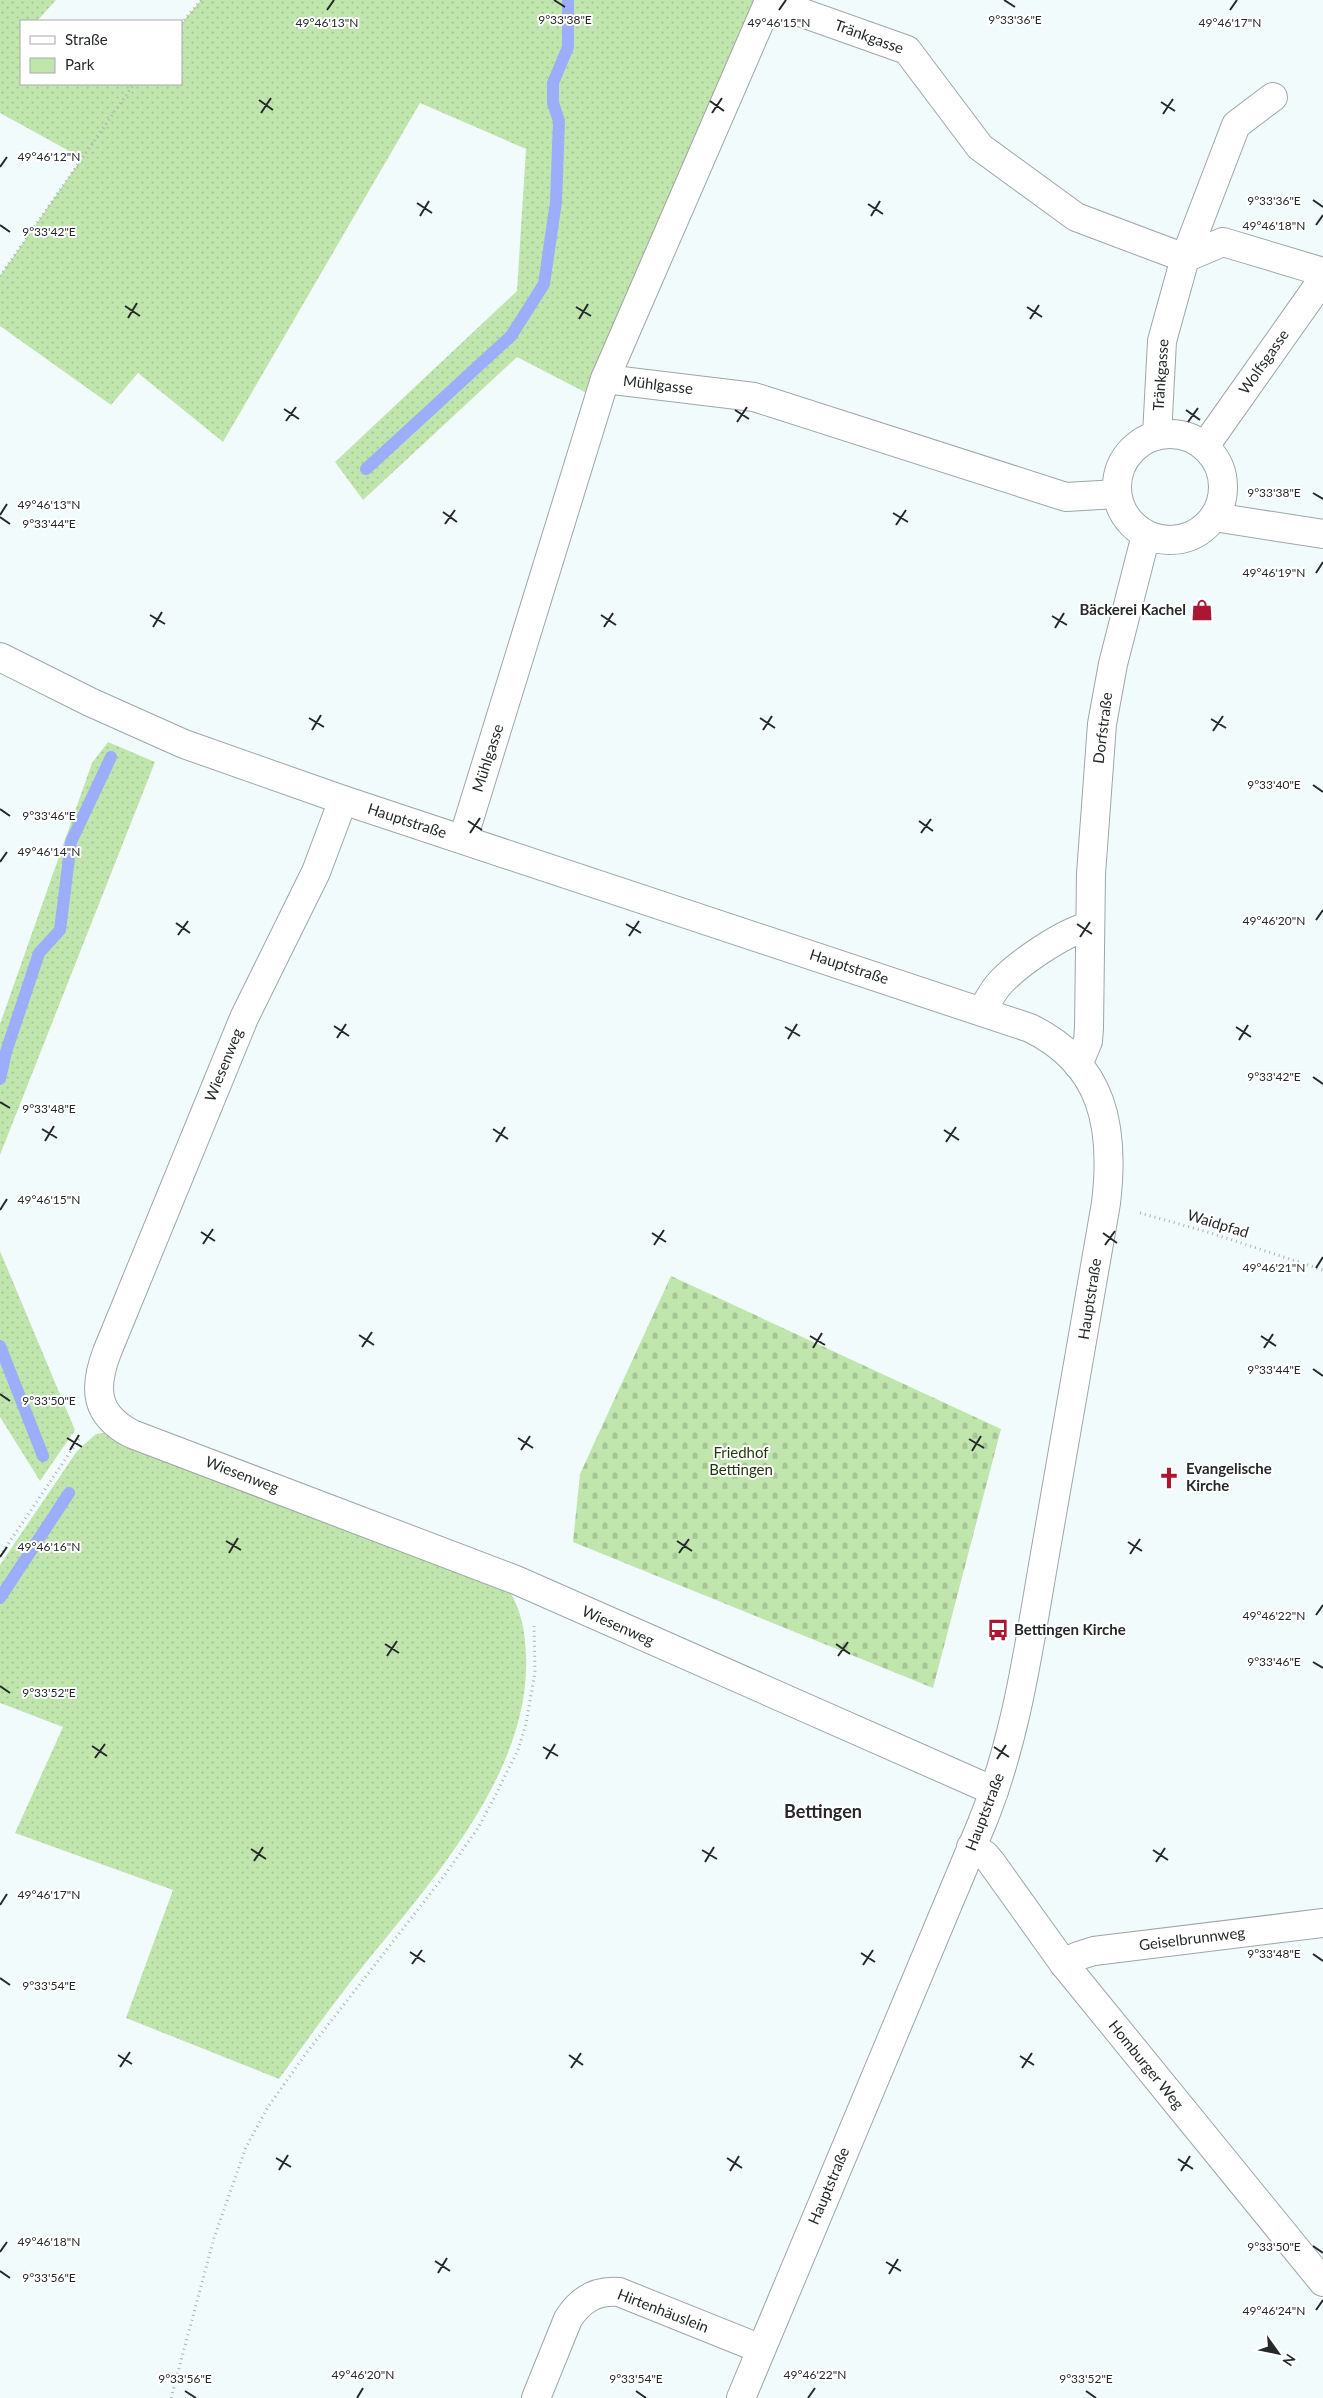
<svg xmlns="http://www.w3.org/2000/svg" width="1323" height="2398" font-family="Lato,sans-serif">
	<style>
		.green { fill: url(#green-dots) }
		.cemetery { fill: url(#cemetery-stones) }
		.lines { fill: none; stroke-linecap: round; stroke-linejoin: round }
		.stream { stroke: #9cadfc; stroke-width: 12 }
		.minor-casing { stroke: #9ea6a7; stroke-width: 30 }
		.tertiary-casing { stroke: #9ea6a7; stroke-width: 30 }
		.path { stroke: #aab1b2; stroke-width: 3; stroke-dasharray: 1 4; stroke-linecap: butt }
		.minor { stroke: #fff; stroke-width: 28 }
		.tertiary { stroke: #fff; stroke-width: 28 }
		.ticks { fill: none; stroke: #26292a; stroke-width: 2 }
		.labels { text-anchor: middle; stroke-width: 4; stroke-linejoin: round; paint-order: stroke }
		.street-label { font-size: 15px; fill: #26292a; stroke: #fff }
		.poi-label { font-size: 15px; font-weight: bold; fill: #26292a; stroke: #fff; text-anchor: start }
		.park-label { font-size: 15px; fill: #1c3b04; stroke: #fff }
		.quarter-label { font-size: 18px; font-weight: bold; fill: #26292a; stroke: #fff }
		.ticks-label { font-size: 12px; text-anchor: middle; fill: #26292a; stroke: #fff; stroke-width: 4; stroke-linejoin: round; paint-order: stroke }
	</style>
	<defs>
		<pattern id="green-dots" width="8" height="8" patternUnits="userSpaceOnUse" patternTransform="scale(1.25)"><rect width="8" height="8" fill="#c1e6ad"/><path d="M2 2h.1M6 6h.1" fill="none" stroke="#a6c595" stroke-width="1.8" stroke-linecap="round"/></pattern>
		<pattern id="cemetery-stones" width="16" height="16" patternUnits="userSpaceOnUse" patternTransform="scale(1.25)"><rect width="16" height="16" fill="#c1e6ad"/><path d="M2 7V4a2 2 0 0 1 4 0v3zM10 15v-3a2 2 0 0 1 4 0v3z" fill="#a6c595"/></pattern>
	</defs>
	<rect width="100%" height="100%" fill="#f2fbfc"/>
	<g class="green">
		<path d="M0,0H56L37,21H21V84H181V24L201,0H766L598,399L517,357L363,500L335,462L517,291L526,149L420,103L223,442L138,373L111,405L0,326V276L82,158L0,113Z"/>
		<path d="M108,742L155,762L0,1155V1024L92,763Z"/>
		<path d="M0,1251L75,1430L40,1481L0,1417Z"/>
		<path d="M109,1432L509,1590C521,1610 525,1630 526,1654C532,1778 420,1893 349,1984C325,2015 302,2047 279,2079L126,2018L173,1890L15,1833L63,1727L0,1703V1565L77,1451L96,1434Z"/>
	</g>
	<path class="cemetery" d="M671,1276L1001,1429L933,1688L573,1542L580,1474Z"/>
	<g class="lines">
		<g class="stream">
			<path d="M366,469L511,336L544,284L556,202L559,121L553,103V83L568,47V0"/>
			<path d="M0,1079L6,1052L39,953L60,930L71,842L111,757"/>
			<path d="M0,1346L43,1456"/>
			<path d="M0,1598L69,1493"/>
		</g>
		<g class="minor-casing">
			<g id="minor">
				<path d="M1273,97L1236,125L1185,258L1223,242L1323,272"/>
				<path d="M605,379L769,1L907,50L980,147L1076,217L1185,258L1162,341L1157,435"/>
				<circle cx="1170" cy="487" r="53"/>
				<path d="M1205,446L1323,279"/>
				<path d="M1214,517L1323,534"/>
				<path d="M343,800L316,872L244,1018L107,1352C93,1389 95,1415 132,1434L516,1580L994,1791"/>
				<path d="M463,839L605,379L754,397L1066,497L1117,494"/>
				<path d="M982,1011C988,1001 993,990 1001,982C1020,962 1063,933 1089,926"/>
				<path d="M1078,1065L1088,1041L1089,1028L1091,874L1102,724L1113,664L1146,535"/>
				<path d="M1064,1964L1078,1956L1094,1951L1323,1923"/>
				<path d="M536,2398L568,2319C580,2300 596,2290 619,2292L761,2349"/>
			</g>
		</g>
		<g class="tertiary-casing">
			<g id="tertiary">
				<path d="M0,657L90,702L184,744L343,800L1030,1028C1104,1064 1115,1128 1106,1203C1086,1320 1066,1437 1045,1554C1029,1645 1017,1737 982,1823L741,2398"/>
				<path d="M971,1847L985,1855L991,1862L1064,1964L1323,2282"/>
			</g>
		</g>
		<g class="path">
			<path d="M181,24L201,0"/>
			<path d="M0,276L134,84"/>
			<path d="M1140,1213L1211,1233L1323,1270"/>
			<path d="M0,1556L81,1436"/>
			<path d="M171,2398L214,2238L246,2147L268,2107L307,2052L444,1876L478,1828L492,1802L518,1750L526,1724L535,1672L534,1626"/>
		</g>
		<use href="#minor" class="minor"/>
		<use href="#tertiary" class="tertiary"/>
	</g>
	<path class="ticks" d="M554,0L565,7M1004,0L1015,7M327,10L334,0M779,10L786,0M1230,10L1237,0M259,100L273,110M710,101L724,111M1161,102L1175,111M261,113L271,98M712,113L722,98M1163,114L1173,99M0,167L7,157M1313,200L1323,207M417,203L432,213M868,204L883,214M420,216L429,201M871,216L880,201M0,225L10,232M1316,225L1323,215M125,306L140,316M576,307L591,316M1027,307L1042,317M128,318L137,303M579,319L588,304M1030,319L1039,305M284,409L299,419M735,410L749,419M1186,410L1200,420M286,421L296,407M737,422L747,407M1188,422L1198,408M1313,493L1323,499M443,512L457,522M893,513L908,522M0,515L7,504M0,517L10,524M445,524L455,510M896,525L906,510M1316,573L1323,562M150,615L165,624M601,615L616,625M1052,616L1067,625M153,627L162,612M604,627L613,613M1055,628L1064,613M309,718L324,727M760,718L775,728M1211,719L1226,728M312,730L321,715M763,730L772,716M1213,731L1223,716M1313,785L1323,792M0,809L10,816M468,821L482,830M919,821L933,831M470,833L480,818M921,833L931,819M0,862L7,852M1316,920L1323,910M176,923L190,933M626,924L641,933M1077,924L1092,934M178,935L188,921M629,936L639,921M1080,937L1090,922M334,1026L349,1036M785,1027L800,1036M1236,1027L1251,1037M337,1038L346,1024M788,1039L797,1024M1239,1040L1248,1025M1313,1077L1323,1084M0,1102L10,1108M42,1129L57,1138M493,1129L508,1139M944,1130L959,1140M45,1141L54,1126M496,1142L505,1127M946,1142L956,1127M0,1210L7,1199M201,1232L215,1241M652,1233L666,1242M1103,1233L1117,1243M203,1244L213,1229M654,1245L664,1230M1105,1245L1115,1231M1316,1268L1323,1257M359,1335L374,1345M810,1336L825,1345M1261,1336L1276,1346M362,1347L372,1332M813,1348L822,1333M1264,1348L1273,1334M1313,1369L1323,1376M0,1394L10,1401M67,1438L82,1447M518,1438L533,1448M969,1439L984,1448M70,1450L79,1435M521,1450L530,1436M972,1451L981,1436M226,1541L241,1550M677,1541L692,1551M1128,1542L1142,1551M229,1553L238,1538M679,1553L689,1539M1130,1554L1140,1539M0,1557L7,1547M1316,1615L1323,1605M385,1644L399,1653M836,1644L850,1654M387,1656L397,1641M838,1656L848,1642M1313,1662L1323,1668M0,1686L10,1693M92,1746L107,1756M543,1747L558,1756M994,1747L1009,1757M95,1758L105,1744M546,1759L555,1744M997,1759L1006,1745M251,1849L266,1859M702,1850L717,1859M1153,1850L1168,1860M254,1861L263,1847M705,1862L714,1847M1156,1862L1165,1848M0,1905L7,1894M410,1952L425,1962M861,1953L875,1962M1313,1954L1323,1961M412,1964L422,1950M863,1965L873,1950M0,1978L10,1985M118,2055L132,2064M569,2055L583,2065M1020,2056L1034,2065M120,2067L130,2052M571,2068L581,2053M1022,2068L1032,2053M276,2158L291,2167M727,2158L742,2168M1178,2159L1193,2169M279,2170L288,2155M730,2171L739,2156M1181,2171L1190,2156M1313,2246L1323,2253M0,2252L7,2242M435,2261L450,2271M886,2262L901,2271M0,2271L10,2278M438,2273L447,2258M889,2274L898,2259M1316,2310L1323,2300M185,2391L196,2398M636,2391L646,2398M1086,2391L1096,2398M357,2398L363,2388M808,2398L815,2388"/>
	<defs>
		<g id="shop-bare" transform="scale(1.725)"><path d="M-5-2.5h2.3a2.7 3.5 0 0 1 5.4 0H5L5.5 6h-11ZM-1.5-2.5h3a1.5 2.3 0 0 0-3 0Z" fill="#ab1633" stroke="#fff" stroke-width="2.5" paint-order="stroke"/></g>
		<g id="church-bare" transform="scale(1.725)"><path d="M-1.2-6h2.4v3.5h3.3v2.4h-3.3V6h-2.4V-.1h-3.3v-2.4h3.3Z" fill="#ab1633" stroke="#fff" stroke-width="2.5" paint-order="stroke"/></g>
		<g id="bus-bare" transform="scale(1.725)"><path d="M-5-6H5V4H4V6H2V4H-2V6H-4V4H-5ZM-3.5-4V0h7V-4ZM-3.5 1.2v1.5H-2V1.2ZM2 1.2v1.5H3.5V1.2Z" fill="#ab1633" stroke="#fff" stroke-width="2.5" paint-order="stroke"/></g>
	</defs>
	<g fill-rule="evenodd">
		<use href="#shop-bare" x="1202" y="610"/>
		<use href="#church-bare" x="1169" y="1478"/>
		<use href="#bus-bare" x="998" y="1630"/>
	</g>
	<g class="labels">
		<g class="street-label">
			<text transform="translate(869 37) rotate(20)" y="5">Tränkgasse</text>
			<text transform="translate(1264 362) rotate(-55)" y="5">Wolfsgasse</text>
			<text transform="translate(1161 375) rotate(-86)" y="5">Tränkgasse</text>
			<text transform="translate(658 385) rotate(7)" y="5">Mühlgasse</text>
			<text transform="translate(1103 728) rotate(-83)" y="5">Dorfstraße</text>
			<text transform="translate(488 758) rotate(-72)" y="5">Mühlgasse</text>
			<text transform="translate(407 821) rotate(18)" y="5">Hauptstraße</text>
			<text transform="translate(849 967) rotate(18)" y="5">Hauptstraße</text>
			<text transform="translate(224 1065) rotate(-68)" y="5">Wiesenweg</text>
			<text transform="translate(1218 1224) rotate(17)" y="5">Waidpfad</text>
			<text transform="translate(1090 1299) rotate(-81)" y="5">Hauptstraße</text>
			<text transform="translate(242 1475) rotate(21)" y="5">Wiesenweg</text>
			<text transform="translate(618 1626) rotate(24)" y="5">Wiesenweg</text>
			<text transform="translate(985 1812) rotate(-69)" y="5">Hauptstraße</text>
			<text transform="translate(1192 1939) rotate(-7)" y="5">Geiselbrunnweg</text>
			<text transform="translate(1146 2065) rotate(51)" y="5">Homburger Weg</text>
			<text transform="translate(829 2186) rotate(-67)" y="5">Hauptstraße</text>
			<text transform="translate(663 2311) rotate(21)" y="5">Hirtenhäuslein</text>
		</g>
		<g class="poi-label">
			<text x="1186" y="615" text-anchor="end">Bäckerei Kachel</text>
			<text x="1186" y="1474">Evangelische<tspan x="1186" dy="17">Kirche</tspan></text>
			<text x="1014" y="1635">Bettingen Kirche</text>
		</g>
		<g class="park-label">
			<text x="741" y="1458">Friedhof<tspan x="741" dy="17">Bettingen</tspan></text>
		</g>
		<g class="quarter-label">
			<text x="823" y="1818">Bettingen</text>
		</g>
	</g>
	<g class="ticks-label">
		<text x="565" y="24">9°33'38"E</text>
		<text x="1015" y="24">9°33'36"E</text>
		<text x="327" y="27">49°46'13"N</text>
		<text x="779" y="27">49°46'15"N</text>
		<text x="1230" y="27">49°46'17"N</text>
		<text x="49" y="161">49°46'12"N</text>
		<text x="1274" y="205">9°33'36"E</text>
		<text x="1274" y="230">49°46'18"N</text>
		<text x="49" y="236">9°33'42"E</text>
		<text x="1274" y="497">9°33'38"E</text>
		<text x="49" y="509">49°46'13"N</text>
		<text x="49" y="528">9°33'44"E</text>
		<text x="1274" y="577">49°46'19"N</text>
		<text x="1274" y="789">9°33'40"E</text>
		<text x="49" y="820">9°33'46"E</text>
		<text x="49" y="856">49°46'14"N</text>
		<text x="1274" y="925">49°46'20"N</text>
		<text x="1274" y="1081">9°33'42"E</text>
		<text x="49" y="1113">9°33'48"E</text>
		<text x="49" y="1204">49°46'15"N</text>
		<text x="1274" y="1272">49°46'21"N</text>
		<text x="1274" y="1374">9°33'44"E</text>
		<text x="49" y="1405">9°33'50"E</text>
		<text x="49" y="1551">49°46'16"N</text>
		<text x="1274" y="1620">49°46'22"N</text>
		<text x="1274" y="1666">9°33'46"E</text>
		<text x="49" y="1697">9°33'52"E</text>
		<text x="49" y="1899">49°46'17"N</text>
		<text x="1274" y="1958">9°33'48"E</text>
		<text x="49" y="1990">9°33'54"E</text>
		<text x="49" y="2246">49°46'18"N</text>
		<text x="1274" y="2251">9°33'50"E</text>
		<text x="49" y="2282">9°33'56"E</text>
		<text x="1274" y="2315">49°46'24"N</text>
		<text x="363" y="2379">49°46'20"N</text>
		<text x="815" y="2379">49°46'22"N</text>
		<text x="185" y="2383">9°33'56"E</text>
		<text x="636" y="2383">9°33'54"E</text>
		<text x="1086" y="2383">9°33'52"E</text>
	</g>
	<rect x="20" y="20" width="162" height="65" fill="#ffffff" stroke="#a8a9aa"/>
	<rect x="30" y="36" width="25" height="8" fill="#ffffff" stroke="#a8a9aa"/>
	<text x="65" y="45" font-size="15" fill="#26292a">Straße</text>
	<rect x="30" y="58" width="25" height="15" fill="#c1e6ad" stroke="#a8a9aa"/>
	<text x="65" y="70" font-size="15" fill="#26292a">Park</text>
	<g transform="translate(1278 2353) rotate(123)" stroke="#ffffff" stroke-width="4" paint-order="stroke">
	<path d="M0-4L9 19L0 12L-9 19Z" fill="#26292a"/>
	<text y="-8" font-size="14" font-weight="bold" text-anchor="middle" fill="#26292a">N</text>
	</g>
</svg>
